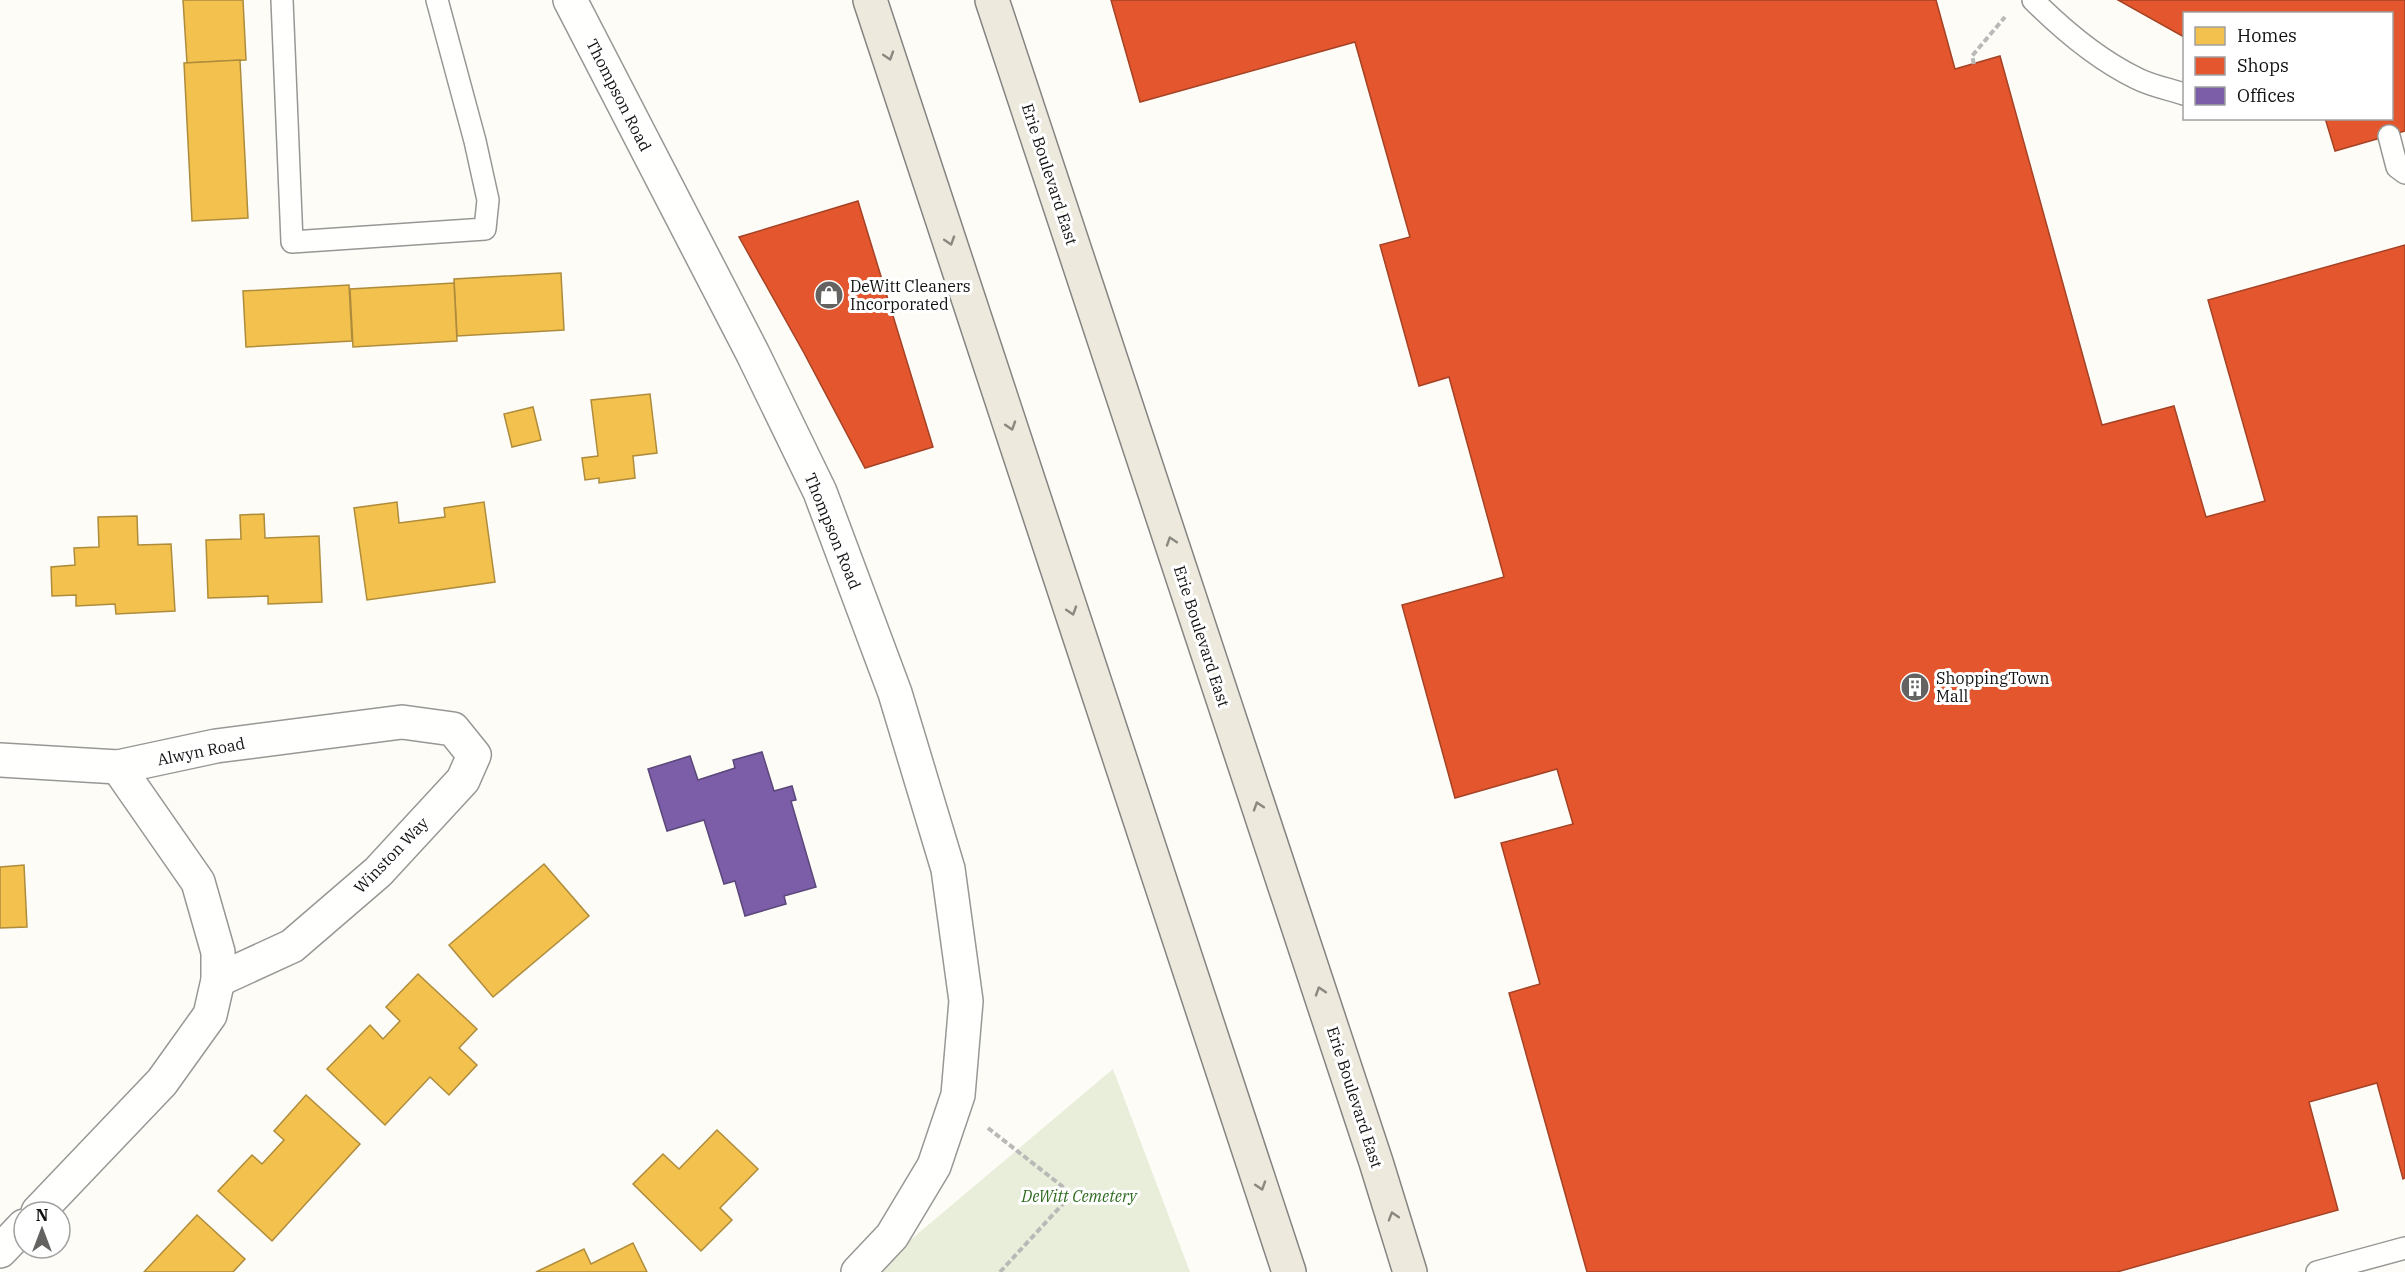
<svg xmlns="http://www.w3.org/2000/svg" width="2405" height="1272" font-family="'IBM Plex Serif',serif">
	<style>
		.cemetery { fill: #e9eedb }
		.homes { fill: #f2c14e; stroke: #ae8c3c; stroke-width: 1.5 }
		.shops { fill: #e4572e; stroke: #a54225; stroke-width: 1.5 }
		.offices { fill: #7b5ea7; stroke: #5b477a; stroke-width: 1.5 }
		.lines { fill: none; stroke-linecap: round; stroke-linejoin: round }
		.lane-casing { stroke: #979795; stroke-width: 24 }
		.street-casing { stroke: #979795; stroke-width: 36 }
		.primary-casing { stroke: #858482; stroke-width: 36 }
		.path { stroke: #b9b9b8; stroke-width: 4; stroke-dasharray: 6 3; stroke-linecap: butt }
		.lane { stroke: #fffffe; stroke-width: 21 }
		.street { stroke: #fffffe; stroke-width: 33 }
		.primary { stroke: #ede9dc; stroke-width: 33 }
		.oneway { stroke: #8a8881 }
		.labels { text-anchor: middle; stroke-width: 6; stroke-linejoin: round; paint-order: stroke }
		.street-label { font-size: 16px; fill: #111; stroke: #fff }
		.poi-label { font-size: 16px; fill: #111; stroke: #fff; text-anchor: start }
		.park-label { font-size: 16px; font-style: italic; fill: #2f6b1f; stroke: #fff }
	</style>
	<rect width="100%" height="100%" fill="#fdfcf7"/>
	<path class="cemetery" d="M1113,1069L1190,1272H878L902,1247Z"/>
	<g class="homes">
		<path d="M183,0H243L246,60L187,63Z"/>
		<path d="M240,60L248,218L192,221L184,63Z"/>
		<path d="M561,273L564,330L457,336L454,279Z"/>
		<path d="M454,283L457,341L353,347L350,289Z"/>
		<path d="M349,285L352,341L246,347L243,291Z"/>
		<path d="M650,394L657,453L633,456L635,478L599,483V478L585,480L582,458L598,456L591,400Z"/>
		<path d="M533,407L541,440L512,447L504,414Z"/>
		<path d="M397,502L399,523L445,517L444,508L484,502L495,582L367,600L354,508Z"/>
		<path d="M264,514L265,538L319,536L322,602L268,604V596L208,598L206,540L241,539L240,515Z"/>
		<path d="M137,516L138,545L171,544L175,611L116,614L115,604L76,606V595L52,596L51,567L75,565L74,548L99,547L98,517Z"/>
		<path d="M544,864L589,916L493,997L449,945Z"/>
		<path d="M24,865L27,927L0,928V867Z"/>
		<path d="M418,974L477,1029L459,1048L477,1065L449,1095L430,1077L385,1125L327,1069L370,1025L383,1039L400,1021L386,1007Z"/>
		<path d="M306,1095L360,1144L272,1241L218,1191L252,1155L262,1164L284,1140L274,1131Z"/>
		<path d="M717,1130L758,1169L720,1208L732,1220L701,1251L633,1184L663,1154L679,1169Z"/>
		<path d="M197,1215L245,1259L233,1272H144Z"/>
		<path d="M633,1243L647,1272H536L584,1249L591,1264Z"/>
	</g>
	<g class="shops">
		<path d="M1111,0H1936L1955,69L2000,56L2102,425L2174,406L2206,517L2265,501L2208,300L2405,245V1178L2403,1179L2377,1083L2309,1102L2338,1210L2117,1272H1587L1509,993L1540,984L1501,843L1573,824L1557,769L1455,798L1402,605L1504,577L1449,377L1419,386L1380,245L1410,237L1355,42L1140,102Z"/>
		<path d="M2118,0H2405V131L2335,151L2325,118H2392V14H2184V37Z"/>
		<path d="M858,201L933,447L865,468L804,353L739,237Z"/>
	</g>
	<path class="offices" d="M762,752L774,791L792,786L796,800L791,801L816,887L784,896L786,904L745,916L735,881L724,884L704,820L667,831L648,769L690,756L698,780L735,768L733,760Z"/>
	<g class="lines">
		<g class="lane-casing">
			<g id="lane">
				<path d="M282,0L292,242L485,229L488,200L475,141L437,0"/>
				<path d="M2033,0C2064,31 2097,59 2136,78C2151,86 2169,89 2184,94"/>
				<path d="M2389,136L2397,167L2405,173"/>
				<path d="M2317,1272L2405,1248"/>
			</g>
		</g>
		<g class="street-casing">
			<g id="street">
				<path d="M570,0L753,354L820,492L895,693L948,869L966,1001L958,1095L934,1166L892,1236L858,1272"/>
				<path d="M0,760L118,767L216,746L402,722L453,729L474,755L463,780L378,872L292,946L218,980"/>
				<path d="M38,1212L162,1082L210,1015L218,980V952L198,882L118,767"/>
				<path d="M0,1251L24,1226"/>
			</g>
		</g>
		<g class="primary-casing">
			<g id="primary">
				<path d="M870,0L1289,1272"/>
				<path d="M992,0L1376,1162L1410,1272"/>
			</g>
		</g>
		<g class="path">
			<path d="M1974,64L1972,56L2005,17"/>
			<path d="M988,1128L1072,1194L1000,1272"/>
		</g>
		<use href="#lane" class="lane"/>
		<use href="#street" class="street"/>
		<use href="#primary" class="primary"/>
	</g>
	<defs><path id="oneway-chevron" d="M-2-3.5L2.5 0L-2 3.5" fill="none" stroke-width="1.6" stroke-linecap="round" stroke-linejoin="round" transform="scale(1.5)"/></defs>
	<g class="oneway">
		<use href="#oneway-chevron" transform="translate(889 56) rotate(72)"/>
		<use href="#oneway-chevron" transform="translate(950 241) rotate(72)"/>
		<use href="#oneway-chevron" transform="translate(1011 426) rotate(72)"/>
		<use href="#oneway-chevron" transform="translate(1171 541) rotate(-108)"/>
		<use href="#oneway-chevron" transform="translate(1072 611) rotate(72)"/>
		<use href="#oneway-chevron" transform="translate(1258 806) rotate(-108)"/>
		<use href="#oneway-chevron" transform="translate(1320 991) rotate(-108)"/>
		<use href="#oneway-chevron" transform="translate(1261 1186) rotate(72)"/>
		<use href="#oneway-chevron" transform="translate(1393 1216) rotate(-107)"/>
	</g>
	<defs>
		<g id="shop-disc" transform="scale(1.5)"><circle r="9.5" fill="#646362" stroke="#fff"/><path d="M-5-2.5h2.3a2.7 3.5 0 0 1 5.4 0H5L5.5 6h-11ZM-1.5-2.5h3a1.5 2.3 0 0 0-3 0Z" fill="#fff"/></g>
		<g id="building-disc" transform="scale(1.5)"><circle r="9.5" fill="#646362" stroke="#fff"/><path d="M-4-6H4V6H1V3H-1V6H-4ZM-2.5-4.3h1.7v1.8h-1.7ZM.8-4.3h1.7v1.8H.8ZM-2.5-1h1.7V.8h-1.7ZM.8-1h1.7V.8H.8Z" fill="#fff"/></g>
	</defs>
	<g fill-rule="evenodd">
		<use href="#shop-disc" x="829" y="295"/>
		<use href="#building-disc" x="1915" y="687"/>
	</g>
	<g class="labels">
		<g class="street-label">
			<text transform="translate(619 95) rotate(63)" y="6">Thompson Road</text>
			<text transform="translate(1050 174) rotate(72)" y="6">Erie Boulevard East</text>
			<text transform="translate(833 531) rotate(68)" y="6">Thompson Road</text>
			<text transform="translate(1202 636) rotate(72)" y="6">Erie Boulevard East</text>
			<text transform="translate(201 751) rotate(-11)" y="6">Alwyn Road</text>
			<text transform="translate(391 855) rotate(-46)" y="6">Winston Way</text>
			<text transform="translate(1355 1097) rotate(72)" y="6">Erie Boulevard East</text>
		</g>
		<g class="poi-label">
			<text x="850" y="292">DeWitt Cleaners<tspan x="850" dy="18">Incorporated</tspan></text>
			<text x="1936" y="684">ShoppingTown<tspan x="1936" dy="18">Mall</tspan></text>
		</g>
		<g class="park-label">
			<text x="1079" y="1202">DeWitt Cemetery</text>
		</g>
	</g>
	<rect x="2183" y="12" width="210" height="108" fill="#ffffff" stroke="#a0a0a0" stroke-width="1.5"/>
	<rect x="2195" y="27" width="30" height="18" fill="#f2c14e" stroke="#a0a0a0" stroke-width="1.5"/>
	<text x="2237" y="42" font-size="18" fill="#111111">Homes</text>
	<rect x="2195" y="57" width="30" height="18" fill="#e4572e" stroke="#a0a0a0" stroke-width="1.5"/>
	<text x="2237" y="72" font-size="18" fill="#111111">Shops</text>
	<rect x="2195" y="87" width="30" height="18" fill="#7b5ea7" stroke="#a0a0a0" stroke-width="1.5"/>
	<text x="2237" y="102" font-size="18" fill="#111111">Offices</text>
	<g transform="translate(42 1230)"><circle r="28" fill="#ffffff" stroke="#a0a0a0" stroke-width="1.5"/>
	<path d="M0-4.5L10 22L0 15L-10 22Z" fill="#646362"/>
	<text y="-9" font-size="16" font-weight="bold" text-anchor="middle" fill="#111111">N</text>
	</g>
</svg>
